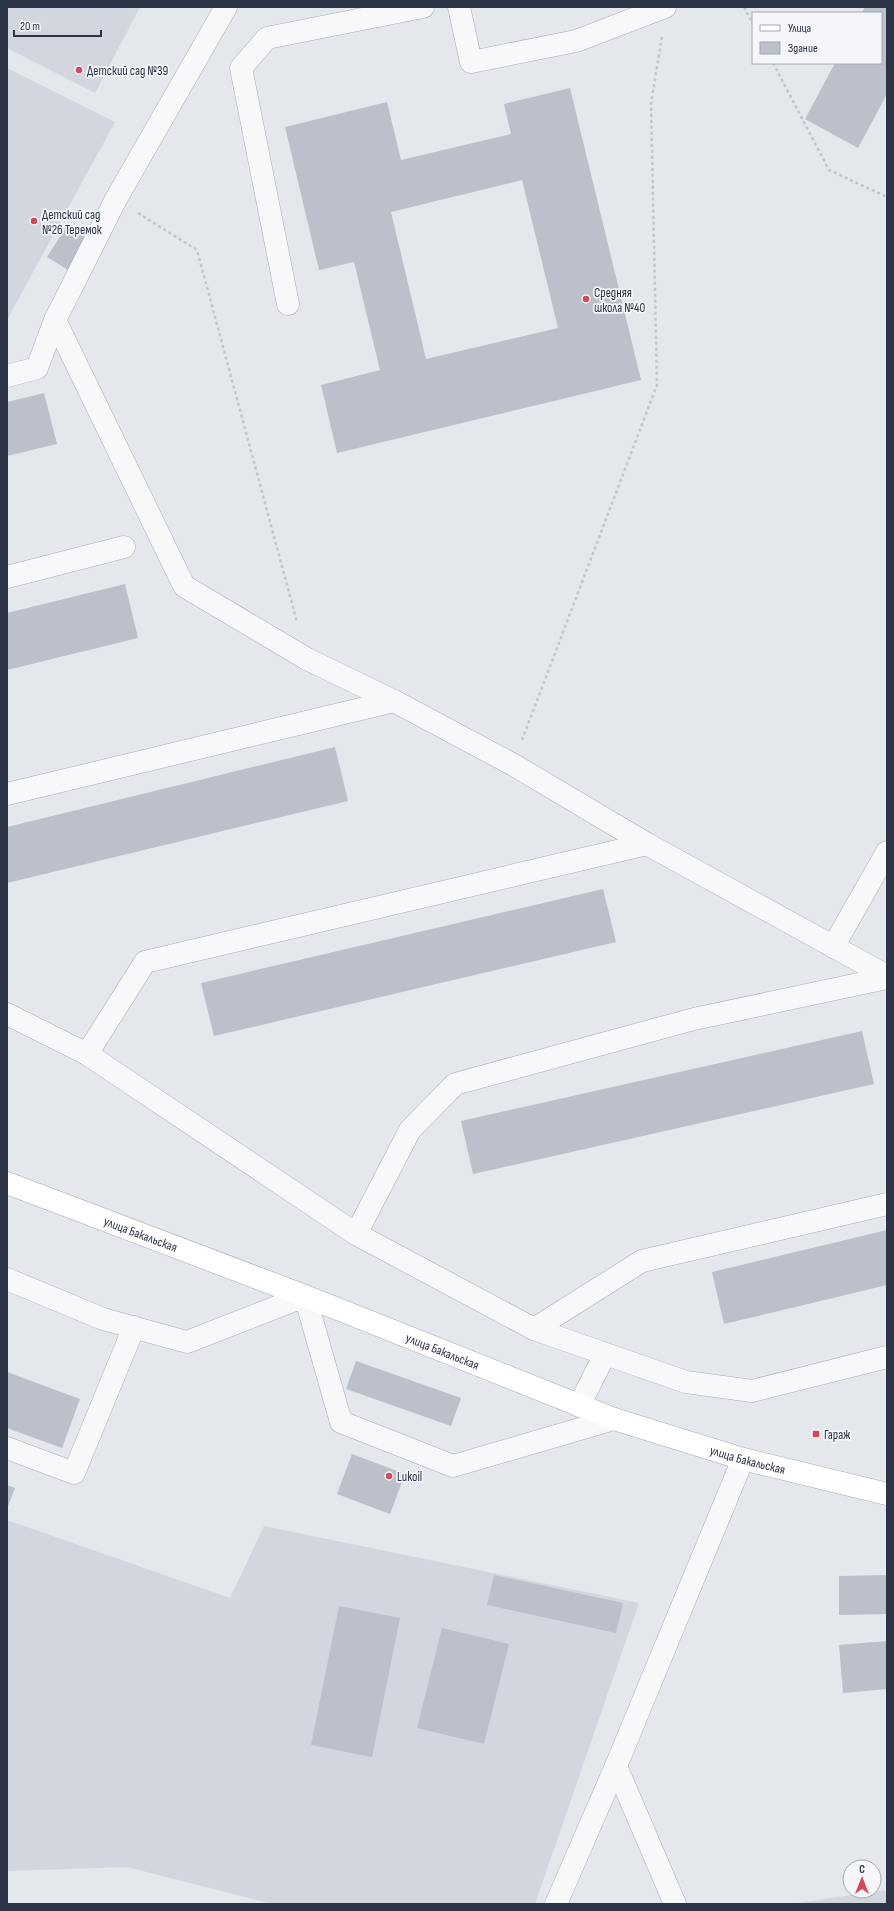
<svg xmlns="http://www.w3.org/2000/svg" width="894" height="1911" font-family="'Sofia Sans Condensed',sans-serif">
	<style>
		.built { fill: #d2d6de }
		.building { fill: #bbc0ca; fill-rule: evenodd }
		.lines { fill: none; stroke-linecap: round; stroke-linejoin: round }
		.minor-casing { stroke: #a9aeb7; stroke-width: 23 }
		.major-casing { stroke: #a3abb8; stroke-width: 23 }
		.path { stroke: #c2c5cb; stroke-width: 2.5; stroke-dasharray: 3 3; stroke-linecap: butt }
		.minor { stroke: #f7f8fa; stroke-width: 22 }
		.major { stroke: #fff; stroke-width: 22 }
		.poi-dot { fill: #d1495b; stroke: #f4f6f9; stroke-width: 1.5 }
		.labels { text-anchor: middle; stroke-width: 3.5; stroke-linejoin: round; paint-order: stroke }
		.poi-label { font-size: 13px; fill: #2b3445; stroke: #f4f6f9; text-anchor: start }
		.street-label { font-size: 13px; fill: #2b3445; stroke: #f4f6f9 }
	</style>
	<rect width="100%" height="100%" fill="#e4e7ec"/>
	<g class="built">
		<path d="M7,7H140L95,93L7,48Z"/>
		<path d="M7,68L115,122L7,320Z"/>
		<path d="M7,1520L230,1598L264,1526L639,1603L535,1904H273L127,1867L7,1871Z"/>
		<path d="M887,1890V1904H790Z"/>
	</g>
	<g class="building">
		<path d="M865,7H887V94L858,148L805,119L835,63H881V13H862Z"/>
		<path d="M570,88L641,380L337,453L321,385L380,370L354,262L319,270L285,127L387,102L401,160L511,134L504,104ZM522,180L558,328L426,359L391,212Z"/>
		<path d="M67,226L88,239L68,270L47,257Z"/>
		<path d="M44,393L57,444L7,456V402Z"/>
		<path d="M125,584L138,638L7,670V613Z"/>
		<path d="M335,747L348,801L7,883V827Z"/>
		<path d="M603,889L616,942L214,1036L201,983Z"/>
		<path d="M862,1031L874,1084L473,1174L461,1121Z"/>
		<path d="M887,1230V1285L724,1324L712,1272Z"/>
		<path d="M356,1361L461,1398L451,1426L346,1389Z"/>
		<path d="M7,1372L80,1399L62,1448L7,1428Z"/>
		<path d="M352,1454L405,1474L390,1514L337,1494Z"/>
		<path d="M7,1485L15,1488L7,1509Z"/>
		<path d="M494,1575L623,1603L616,1633L487,1605Z"/>
		<path d="M887,1575V1614L839,1615V1576Z"/>
		<path d="M339,1606L400,1618L372,1757L311,1745Z"/>
		<path d="M442,1628L509,1644L484,1744L417,1728Z"/>
		<path d="M887,1641V1689L843,1693L839,1645Z"/>
	</g>
	<g class="lines">
		<g class="minor-casing">
			<g id="minor">
				<path d="M226,7L116,199L55,320L184,586L307,659L394,701"/>
				<path d="M459,7L471,62L576,41L665,7"/>
				<path d="M288,304L241,68L267,38L423,7"/>
				<path d="M7,376L37,368L55,320"/>
				<path d="M7,577L124,547"/>
				<path d="M7,794L394,701L512,764L647,844L887,976"/>
				<path d="M833,947L887,852"/>
				<path d="M7,1014L87,1054L356,1234L534,1329L686,1382L752,1391L887,1357"/>
				<path d="M87,1054L145,962L647,844"/>
				<path d="M356,1234L410,1130L455,1084L694,1019L887,978"/>
				<path d="M7,1279L103,1319L187,1342L305,1296L341,1422L453,1466L614,1419"/>
				<path d="M534,1329L642,1261L887,1204"/>
				<path d="M579,1406L605,1354"/>
				<path d="M7,1448L74,1473L134,1327"/>
				<path d="M616,1766L675,1904"/>
				<path d="M556,1904L616,1766L743,1459"/>
			</g>
		</g>
		<g class="major-casing">
			<g id="major">
				<path id="s1" d="M7,1183L305,1296L614,1419L743,1459L887,1494"/>
			</g>
		</g>
		<g class="path">
			<path d="M744,7L753,24"/>
			<path d="M773,63L829,170L887,197"/>
			<path d="M138,213L197,250L297,622"/>
			<path d="M522,740L657,385L651,103L662,37"/>
		</g>
		<use href="#minor" class="minor"/>
		<use href="#major" class="major"/>
	</g>
	<g class="poi-dot">
		<circle cx="79" cy="70" r="4"/>
		<circle cx="34" cy="221" r="4"/>
		<circle cx="586" cy="299" r="4"/>
		<rect x="812" y="1430" width="8" height="8" rx="2"/>
		<circle cx="389" cy="1476" r="4"/>
	</g>
	<g class="labels">
		<g class="poi-label">
			<text x="87" y="75">Детский сад №39</text>
			<text x="42" y="219">Детский сад<tspan x="42" dy="15">№26 Теремок</tspan></text>
			<text x="594" y="297">Средняя<tspan x="594" dy="15">школа №40</tspan></text>
			<text x="824" y="1439">Гараж</text>
			<text x="397" y="1481">Lukoil</text>
		</g>
		<g class="street-label">
			<text dy="5" stroke="none"><textPath href="#s1" startOffset="143">улица Бакальская</textPath></text>
			<text dy="5" stroke="none"><textPath href="#s1" startOffset="467">улица Бакальская</textPath></text>
			<text dy="5" stroke="none"><textPath href="#s1" startOffset="791">улица Бакальская</textPath></text>
		</g>
	</g>
	<rect width="894" height="1911" fill="none" stroke="#2b3445" stroke-width="16"/>
	<rect x="752" y="12" width="130" height="52" fill="#f4f6f9" stroke="#a4a8b1"/>
	<rect x="760" y="25" width="20" height="6" fill="#ffffff" stroke="#a4a8b1"/>
	<text x="788" y="32" font-size="12" fill="#2b3445">Улица</text>
	<rect x="760" y="42" width="20" height="12" fill="#bbc0ca" stroke="#a4a8b1"/>
	<text x="788" y="52" font-size="12" fill="#2b3445">Здание</text>
	<g transform="translate(862 1879)"><circle r="19" fill="#f4f6f9" stroke="#a4a8b1"/>
	<path d="M0-3L7 15L0 10L-7 15Z" fill="#d1495b"/>
	<text y="-6" font-size="11" font-weight="bold" text-anchor="middle" fill="#2b3445">С</text>
	</g>
	<path d="M14 30v6h87v-6" fill="none" stroke="#2b3445" stroke-width="2"/>
	<text x="20" y="30" font-size="12" fill="#2b3445" stroke="#f4f6f9" stroke-width="3" paint-order="stroke">20 m</text>
</svg>
